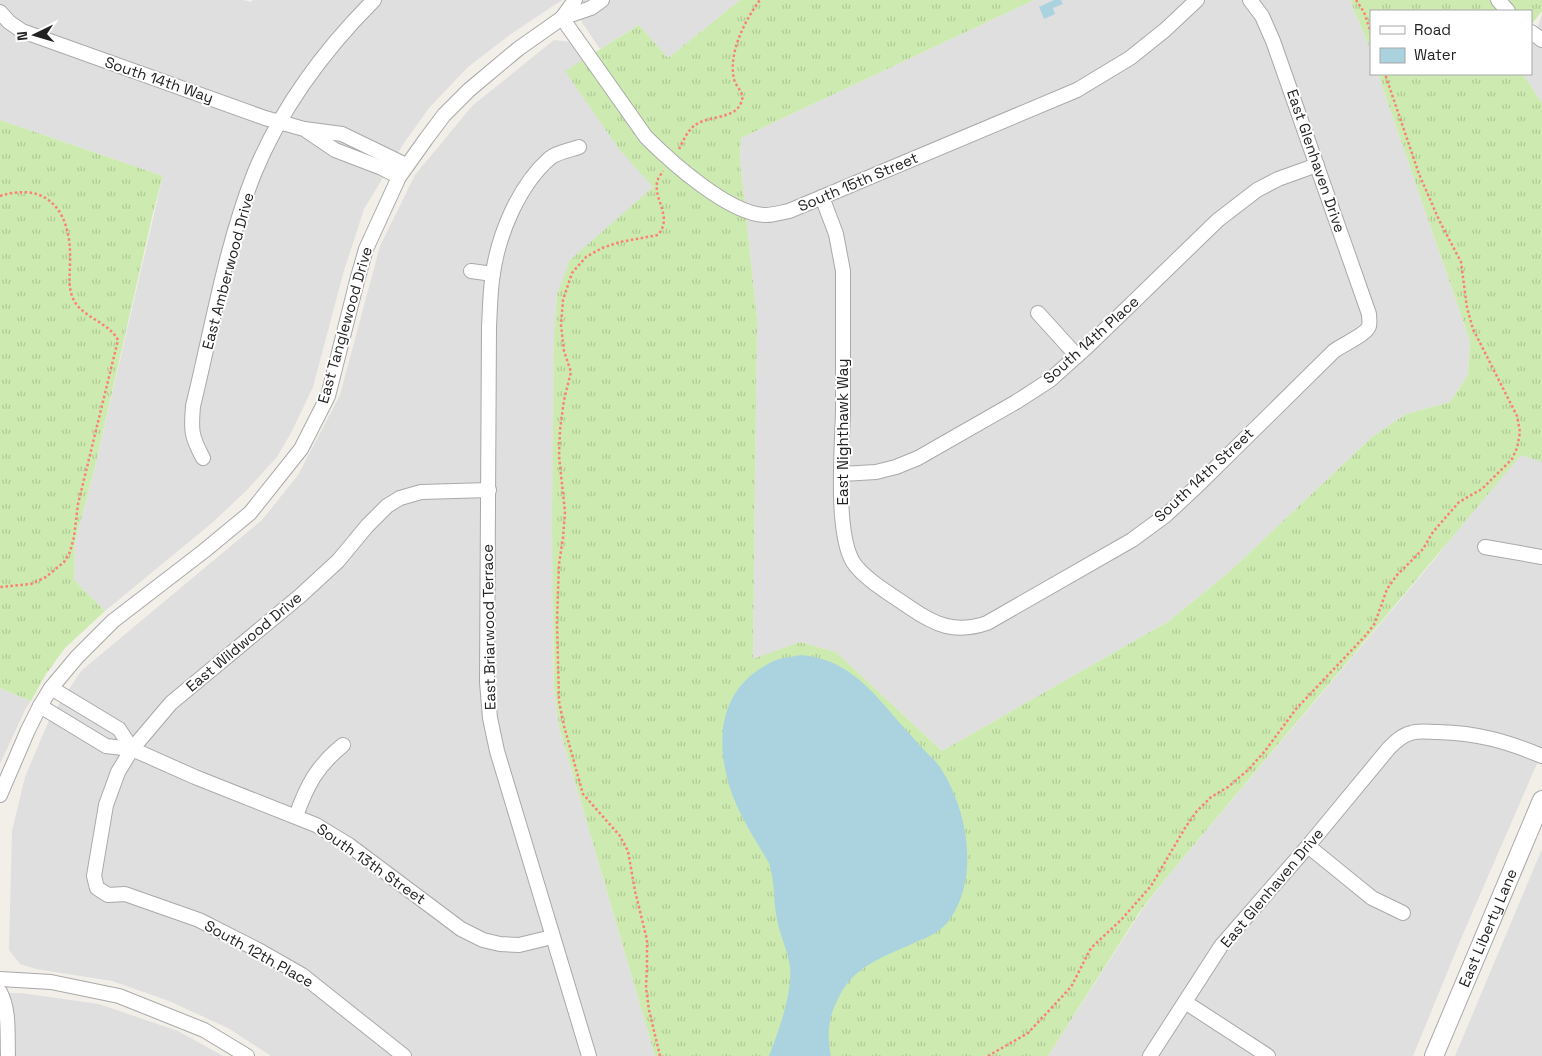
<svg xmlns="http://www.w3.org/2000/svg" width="1542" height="1056" font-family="'Space Grotesk',sans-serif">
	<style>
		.residential { fill: #e0dfdf }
		.grass { fill: url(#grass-tufts) }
		.water { fill: #aad3df }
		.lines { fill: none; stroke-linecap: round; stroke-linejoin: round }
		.minor-casing { stroke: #a9a9a9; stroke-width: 16 }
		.tertiary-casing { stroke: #a9a9a9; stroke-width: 20 }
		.path { stroke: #fa8072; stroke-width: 2.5; stroke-dasharray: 2.5 2.5; stroke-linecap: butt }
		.minor { stroke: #fff; stroke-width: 14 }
		.tertiary { stroke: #fff; stroke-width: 18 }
		.labels { text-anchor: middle; stroke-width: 4; stroke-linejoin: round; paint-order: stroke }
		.street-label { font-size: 15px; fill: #222; stroke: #fff }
	</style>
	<defs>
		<pattern id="grass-tufts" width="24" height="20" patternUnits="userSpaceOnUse" patternTransform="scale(1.25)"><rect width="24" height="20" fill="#cdebb0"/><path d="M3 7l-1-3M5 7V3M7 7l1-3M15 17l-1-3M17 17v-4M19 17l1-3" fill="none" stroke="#b0c997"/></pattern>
	</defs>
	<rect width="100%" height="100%" fill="#f2efe9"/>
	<g class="residential">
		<path d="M0,0H243L251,2L253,0H562L511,34L468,67L429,108L404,143L364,209L343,274L313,387L292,431L277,457L246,491L212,523L105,611L74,580L75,542L95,467L163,176L0,120Z"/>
		<path d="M567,0H740L668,58L639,25L600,49Z"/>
		<path d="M1034,0H1350L1371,51V74H1378L1470,341L1468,375L1450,402L1406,414L1372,437L1229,572L1169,621L942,751L836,652L800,642L753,660L757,318L740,160L741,138Z"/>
		<path d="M1542,14V103L1523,74H1531V48Z"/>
		<path d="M554,40L570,42L626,125L653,187L557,294L554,333L553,646L554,689L559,727L655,1056H271L228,1028L169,1001L112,981L36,969L20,964L9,950L12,831L25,777L50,718L81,671L262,520L298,475L340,395L380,246L415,175L472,106Z"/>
		<path d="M1518,452L1542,460V752L1463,934L1413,1056H1048L1142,910L1167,877L1434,560Z"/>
		<path d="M0,688L31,701L25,710L0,764Z"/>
		<path d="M1542,849V1056H1455Z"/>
		<path d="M0,993H21L99,1004L178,1031L223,1056H0Z"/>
	</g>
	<g class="grass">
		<path d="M740,0H1034L741,138L740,160L757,318L753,659L800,642L836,652L942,751L1169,621L1229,572L1372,437L1406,414L1450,402L1468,375L1470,341L1378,74H1523L1542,103V462L1521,455L1167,877L1141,910L1048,1056H655L559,727L554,689L552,526L554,333L557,294L570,260L653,187L619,149L565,71L639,25L668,58Z"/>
		<path d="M1350,0H1542V11L1531,25V11H1371V51Z"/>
		<path d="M0,120L163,176L153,213L95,467L75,542L74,580L105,611L65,648L46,674L31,701L0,688Z"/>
	</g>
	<g class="water">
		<path d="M1054,0H1061L1063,4L1053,8L1055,14L1044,19L1039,7Z"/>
		<path d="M801,655C845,658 871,689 898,721C907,731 916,741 926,752C932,758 939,764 943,772C968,813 979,878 950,919C942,931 929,937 916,942C882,958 853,965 837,1001C828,1018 827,1037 831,1056H769C779,1030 792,995 790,967C788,951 780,936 777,919C773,901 775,881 769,863C755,839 738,814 730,788C715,740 719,690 768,664C777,658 790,657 801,655Z"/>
	</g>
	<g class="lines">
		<g class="minor-casing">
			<g id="minor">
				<path d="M1498,0L1508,11"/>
				<path d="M0,12L9,22L22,31L265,118L304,129L342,134L406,165"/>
				<path d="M562,18L646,137C671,162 730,215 766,215C774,215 782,212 789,211L1077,90L1130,58L1165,30L1197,0"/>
				<path d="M562,18L575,0"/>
				<path d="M1531,32L1542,40"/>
				<path d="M307,131L335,150L382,168L399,177"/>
				<path d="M579,147C571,150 557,152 550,158C519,185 499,233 493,273C490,291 490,309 489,327L487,682L490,718L497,751L589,1056"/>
				<path d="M822,197L836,234L843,271C843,318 843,365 843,412C842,448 835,532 853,562C864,579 892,595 909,607C935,625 955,634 987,623L1132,540L1166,515L1195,488L1334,351C1342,345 1367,334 1369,326C1370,323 1369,317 1369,314L1273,41L1262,16L1250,0"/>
				<path d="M471,271L493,274"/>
				<path d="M1038,313L1077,356"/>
				<path d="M203,458C191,436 191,430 193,406C212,329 225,248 254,174C281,108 324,50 374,0"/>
				<path d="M842,474L876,472L896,467L918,458L1016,402L1050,380L1089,345L1218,220L1257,190L1278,179L1317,165"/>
				<path d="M1485,547L1542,557"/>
				<path d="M51,688L119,729L132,749"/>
				<path d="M40,706L106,746L132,749L195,777L316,825L349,845L461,929L483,940L500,944L519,945L552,937"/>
				<path d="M0,795L28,730L40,706L51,688L77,657L113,621L204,551L250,513L301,449L328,396L358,277L366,249L399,177L426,139L444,115L469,90L518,49L562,18L591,8L602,0"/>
				<path d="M296,816C307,785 317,766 343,745"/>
				<path d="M1308,846L1372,898L1403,913"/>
				<path d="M0,979L51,982L119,996L204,1030L247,1056"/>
				<path d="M0,992C10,1011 7,1035 8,1056"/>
				<path d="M1185,1002L1268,1056"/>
				<path d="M404,1056L302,975L260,951L199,920L125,894L108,895L97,888L94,876L106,805L118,772L132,749L171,703L300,596L338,561L367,526L387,506L400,498L421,492L489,490"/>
				<path d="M1150,1056L1221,946L1308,846L1389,748C1395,742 1402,735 1411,733C1419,730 1429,732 1438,732C1477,733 1506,741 1542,756"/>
			</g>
		</g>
		<g class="tertiary-casing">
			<g id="tertiary">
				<path id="s1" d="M1434,1056L1542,800"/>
			</g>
		</g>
		<g class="path">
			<path d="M1356,0L1364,12L1371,33"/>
			<path d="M679,149C683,142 687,131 694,126C707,115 734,120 741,103C746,93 736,88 734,79C728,53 745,20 760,0"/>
			<path d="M0,196C51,180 72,216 70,262C70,274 68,284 72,296C79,317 108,321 118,340L78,504L74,537L70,552L64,562L46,577L31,584L0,587"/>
			<path d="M660,1056L649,1010L646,988L647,965V940L635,891L628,851L620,836L583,794L564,726L559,701L557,621L559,564L563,538L565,512L559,456L560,430L564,400L571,372L564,351L561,325L563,300L572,273L586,257L602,248L620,242L658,235C673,217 654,201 657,182C658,178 661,174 663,171"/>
			<path d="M988,1056L1028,1033L1071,987L1091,948L1121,920L1151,886L1185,828L1197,811L1211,797L1228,787L1248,770L1265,751L1296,709L1366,635L1375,623L1387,589L1397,575L1423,549L1433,532L1459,502L1482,489L1512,459L1517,448L1520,432L1517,416L1473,329L1467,308L1461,262L1439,220L1419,174L1385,74"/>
		</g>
		<use href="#minor" class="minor"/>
		<use href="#tertiary" class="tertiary"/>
	</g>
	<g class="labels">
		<g class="street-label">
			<text transform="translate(159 80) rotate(19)" y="5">South 14th Way</text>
			<text transform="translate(1316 161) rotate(71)" y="5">East Glenhaven Drive</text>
			<text transform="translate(858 182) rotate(-23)" y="5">South 15th Street</text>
			<text transform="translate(228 271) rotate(-75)" y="5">East Amberwood Drive</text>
			<text transform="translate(345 325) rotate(-74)" y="5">East Tanglewood Drive</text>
			<text transform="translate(1091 340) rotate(-42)" y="5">South 14th Place</text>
			<text transform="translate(843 432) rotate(-90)" y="5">East Nighthawk Way</text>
			<text transform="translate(1204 475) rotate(-43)" y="5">South 14th Street</text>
			<text transform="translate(489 627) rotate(-91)" y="5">East Briarwood Terrace</text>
			<text transform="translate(244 642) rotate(-40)" y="5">East Wildwood Drive</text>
			<text transform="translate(371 864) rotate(35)" y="5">South 13th Street</text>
			<text transform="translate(1272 888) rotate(-50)" y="5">East Glenhaven Drive</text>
			<text dy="5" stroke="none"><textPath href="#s1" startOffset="139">East Liberty Lane</textPath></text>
			<text transform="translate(259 954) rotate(29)" y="5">South 12th Place</text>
		</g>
	</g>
	<rect x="1370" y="10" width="162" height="65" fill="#ffffff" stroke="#a7a7a7"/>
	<rect x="1380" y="26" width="25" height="8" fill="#ffffff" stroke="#a7a7a7"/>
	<text x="1414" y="35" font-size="15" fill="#222222">Road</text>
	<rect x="1380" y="48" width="25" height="15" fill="#aad3df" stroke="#a7a7a7"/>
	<text x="1414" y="60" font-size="15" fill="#222222">Water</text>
	<g transform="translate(35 35) rotate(265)" stroke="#ffffff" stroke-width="4" paint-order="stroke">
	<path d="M0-4L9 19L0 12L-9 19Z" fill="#222222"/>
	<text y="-8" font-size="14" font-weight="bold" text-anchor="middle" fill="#222222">N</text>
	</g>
</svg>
